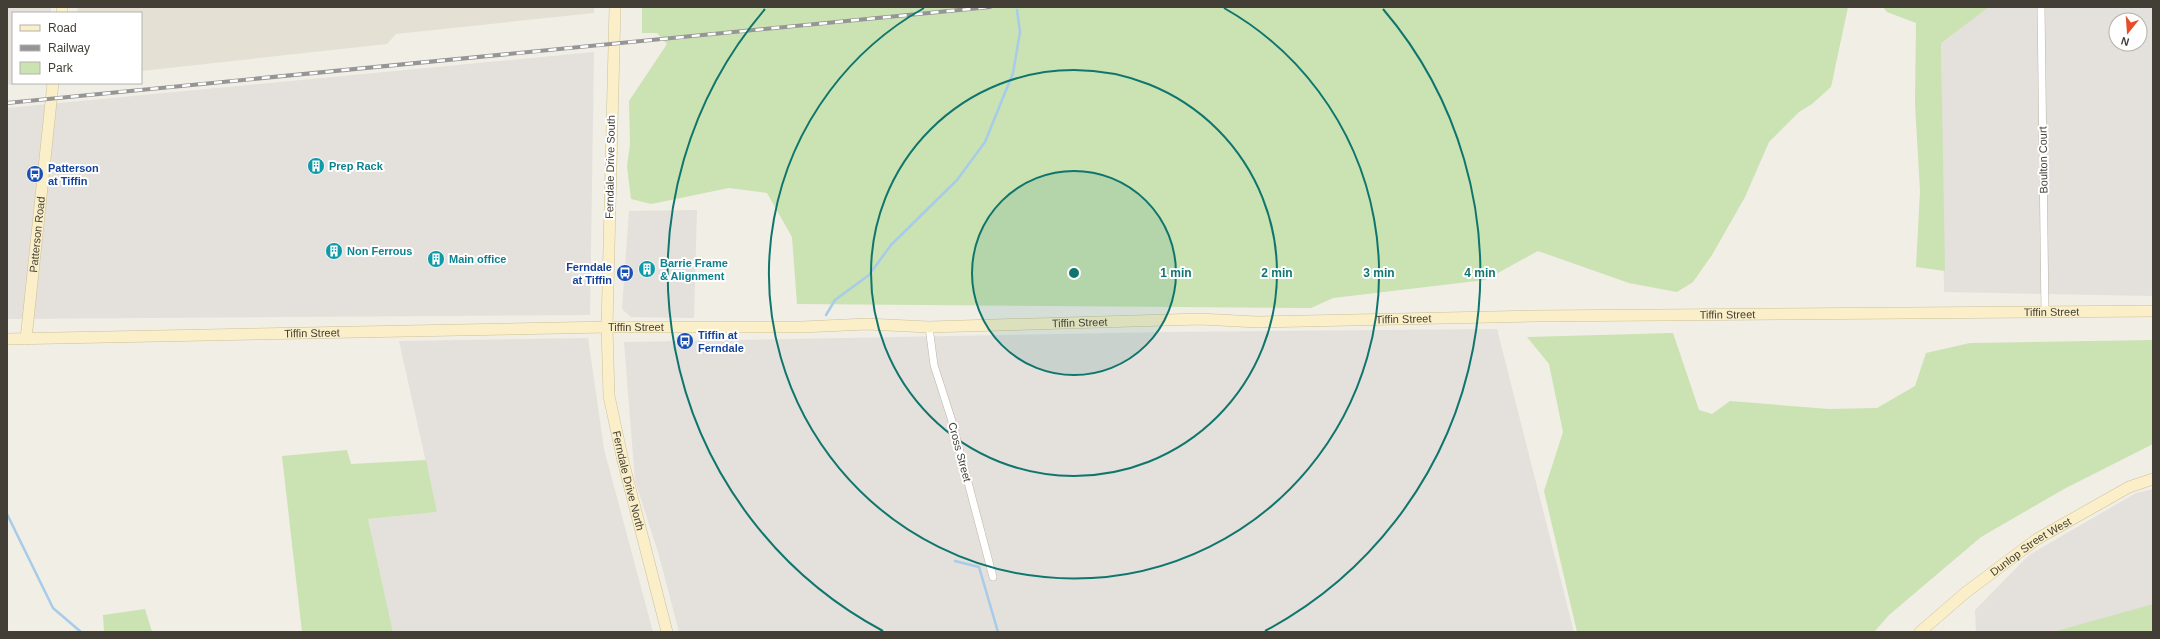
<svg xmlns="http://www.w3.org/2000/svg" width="2160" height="639" font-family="Helvetica,sans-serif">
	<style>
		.residential { fill: #e5e0d4 }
		.industrial { fill: #e4e0db; fill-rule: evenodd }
		.green { fill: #cbe2b2 }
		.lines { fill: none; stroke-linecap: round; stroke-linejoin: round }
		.stream { stroke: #a7cce9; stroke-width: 2.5 }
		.street-casing { stroke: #bcb6a9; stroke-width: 8 }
		.secondary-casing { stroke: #cdc299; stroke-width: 12 }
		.street { stroke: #fff; stroke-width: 7 }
		.secondary { stroke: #faefc8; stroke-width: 11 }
		.rail-casing { stroke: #959595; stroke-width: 4 }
		.rail { stroke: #fff; stroke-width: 2.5; stroke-dasharray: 8; stroke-linecap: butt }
		.ring { fill: none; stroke: #0f766e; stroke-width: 2 }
		.labels { text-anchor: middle; stroke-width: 4; stroke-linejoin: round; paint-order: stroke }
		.street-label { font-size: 11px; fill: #433f36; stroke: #fff }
		.culture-label { font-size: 11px; font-weight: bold; fill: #0d838f; stroke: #fff; text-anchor: start }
		.transit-label { font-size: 11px; font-weight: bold; fill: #164399; stroke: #fff; text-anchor: start }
		.centre { fill: #0f766e; stroke: #fff; stroke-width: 2 }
		.ring-label { font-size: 12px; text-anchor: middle; font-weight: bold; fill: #0f766e; stroke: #fff; stroke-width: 4; stroke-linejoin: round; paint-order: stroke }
	</style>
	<rect width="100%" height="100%" fill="#f1eee6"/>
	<path class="residential" d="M78,7H594V13L396,34L387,44L141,71V13H77Z"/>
	<g class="industrial">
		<path d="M7,7H51V13H13V83H30L7,85Z"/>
		<path d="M1989,7H2153V296L1944,292L1941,42ZM2116,20H2140V44H2116Z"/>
		<path d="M594,52L590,315L7,319V108Z"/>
		<path d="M697,210L694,318L631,317L622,309L629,211Z"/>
		<path d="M1497,329L1574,632H679L658,552L635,481L624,342L1165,332Z"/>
		<path d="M588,338L604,449L653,632H393L368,519L437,512L399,341Z"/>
		<path d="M2153,489V604L2055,632H1976L1975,610L2029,555L2136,493Z"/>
	</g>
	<g class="green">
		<path d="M642,7H1848L1831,87L1812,104L1799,112L1769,142L1745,197L1712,255L1693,282L1677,292L1629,283L1538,251L1485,280L1333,298L1311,308L797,304L792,237L767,193L729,188L651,204L631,199L627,166L630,144L629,101L667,44L657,33H642Z"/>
		<path d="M1883,7H1989L1941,43L1945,271L1916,267L1920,191L1915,104L1916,23L1887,12Z"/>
		<path d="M1673,333L1699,410L1712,414L1730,401L1829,409L1877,408L1915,386L1926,353L1970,343L2153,340V444L2064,489L1981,537L1889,615L1874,632H1577L1544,491L1563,432L1549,364L1527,337Z"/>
		<path d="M347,450L351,464L426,460L437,512L368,519L393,632H302L282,456Z"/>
		<path d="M2153,604V632H2055L2060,630Z"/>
		<path d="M145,609L152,632H104L103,615Z"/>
	</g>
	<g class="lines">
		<g class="stream">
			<path d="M826,315L835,300L869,275L891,245L957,180L985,142L1013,73L1020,32L1017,10"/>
			<path d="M7,514L53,608L81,632"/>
			<path d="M955,561L979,567L998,632"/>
		</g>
		<g class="street-casing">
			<g id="street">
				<path d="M2041,7L2045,312"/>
				<path d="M929,327L934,365L951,418L993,577"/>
			</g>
		</g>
		<g class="secondary-casing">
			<g id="secondary">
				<path id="s1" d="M615,7L607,327L609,396L623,461L667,632"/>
				<path d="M62,13V7"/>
				<path id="s2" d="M7,339L607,327H802L867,324L929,327L1200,319L1257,322L1536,316L2153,311"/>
				<path id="s3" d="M26,339L53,83"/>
				<path id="s4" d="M1920,632L1965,593L2037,539L2129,487L2153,479"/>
			</g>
		</g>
		<use href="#street" class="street"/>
		<use href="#secondary" class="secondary"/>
		<g class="rail-casing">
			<path id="rail" d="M7,103L990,7"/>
		</g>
		<use href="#rail" class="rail"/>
	</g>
	<circle cx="1074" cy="273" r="102" fill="#0f766e" fill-opacity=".12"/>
	<g class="ring">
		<circle cx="1074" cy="273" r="102"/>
		<circle cx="1074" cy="273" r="203"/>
		<path d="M1224 8A305 305 0 1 1 924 8"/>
		<path d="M883 631A406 406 0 0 1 765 9M1383 9A406 406 0 0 1 1265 631"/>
	</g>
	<defs>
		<g id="building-disc" transform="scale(0.9)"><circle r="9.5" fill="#0f9aa8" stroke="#fff"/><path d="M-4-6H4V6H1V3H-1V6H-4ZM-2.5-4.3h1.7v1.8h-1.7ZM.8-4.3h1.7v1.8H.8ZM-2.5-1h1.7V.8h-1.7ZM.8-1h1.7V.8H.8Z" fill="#fff"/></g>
		<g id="bus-disc" transform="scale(0.9)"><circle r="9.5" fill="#1a4fb4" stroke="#fff"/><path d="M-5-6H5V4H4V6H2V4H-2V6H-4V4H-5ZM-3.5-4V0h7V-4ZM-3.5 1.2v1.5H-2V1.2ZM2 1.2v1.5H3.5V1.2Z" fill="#fff"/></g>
	</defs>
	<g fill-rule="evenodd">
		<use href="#building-disc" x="316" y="166"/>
		<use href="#bus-disc" x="35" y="174"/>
		<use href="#building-disc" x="334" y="251"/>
		<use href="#building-disc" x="436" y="259"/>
		<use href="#building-disc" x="647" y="269"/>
		<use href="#bus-disc" x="625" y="273"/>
		<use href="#bus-disc" x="685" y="341"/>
	</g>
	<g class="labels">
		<g class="street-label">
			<text transform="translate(2043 160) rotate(-91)" y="4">Boulton Court</text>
			<text transform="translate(610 167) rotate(-89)" y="4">Ferndale Drive South</text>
			<text dy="4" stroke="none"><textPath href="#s3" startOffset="105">Patterson Road</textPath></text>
			<text dy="4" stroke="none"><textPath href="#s2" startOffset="2045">Tiffin Street</textPath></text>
			<text dy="4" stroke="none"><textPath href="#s2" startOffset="1721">Tiffin Street</textPath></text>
			<text dy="4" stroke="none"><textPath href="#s2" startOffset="1397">Tiffin Street</textPath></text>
			<text dy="4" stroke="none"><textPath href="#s2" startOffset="1073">Tiffin Street</textPath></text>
			<text dy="4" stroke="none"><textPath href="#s2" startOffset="629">Tiffin Street</textPath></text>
			<text dy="4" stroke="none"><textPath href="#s2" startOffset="305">Tiffin Street</textPath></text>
			<text transform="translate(960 452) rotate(75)" y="4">Cross Street</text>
			<text dy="4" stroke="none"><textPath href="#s1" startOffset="476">Ferndale Drive North</textPath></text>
			<text dy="4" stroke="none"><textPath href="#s4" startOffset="140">Dunlop Street West</textPath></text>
		</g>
		<g class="culture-label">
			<text x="329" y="170">Prep Rack</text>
			<text x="347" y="255">Non Ferrous</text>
			<text x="449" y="263">Main office</text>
			<text x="660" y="267">Barrie Frame<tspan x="660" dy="13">&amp; Alignment</tspan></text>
		</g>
		<g class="transit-label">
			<text x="48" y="172">Patterson<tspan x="48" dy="13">at Tiffin</tspan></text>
			<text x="612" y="271" text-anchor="end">Ferndale<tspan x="612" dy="13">at Tiffin</tspan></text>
			<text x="698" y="339">Tiffin at<tspan x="698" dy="13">Ferndale</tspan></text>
		</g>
	</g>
	<circle cx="1074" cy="273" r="6" class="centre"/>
	<g class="ring-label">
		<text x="1176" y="277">1 min</text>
		<text x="1277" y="277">2 min</text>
		<text x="1379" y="277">3 min</text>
		<text x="1480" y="277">4 min</text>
	</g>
	<rect width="2160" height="639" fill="none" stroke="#433f36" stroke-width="16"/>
	<rect x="12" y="12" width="130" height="72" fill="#ffffff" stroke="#b4b2af"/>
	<rect x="20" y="25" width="20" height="6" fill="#faefc8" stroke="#b4b2af"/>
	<text x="48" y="32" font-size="12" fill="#433f36">Road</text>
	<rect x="20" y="45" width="20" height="6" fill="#959595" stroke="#b4b2af"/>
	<text x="48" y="52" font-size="12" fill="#433f36">Railway</text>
	<rect x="20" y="62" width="20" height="12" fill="#cbe2b2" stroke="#b4b2af"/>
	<text x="48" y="72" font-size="12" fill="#433f36">Park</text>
	<g transform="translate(2128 32) rotate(197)"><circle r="19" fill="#ffffff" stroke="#b4b2af"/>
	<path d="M0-3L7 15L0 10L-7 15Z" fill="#e74b27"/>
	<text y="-6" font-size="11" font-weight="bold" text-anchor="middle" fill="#433f36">N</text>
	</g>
</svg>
